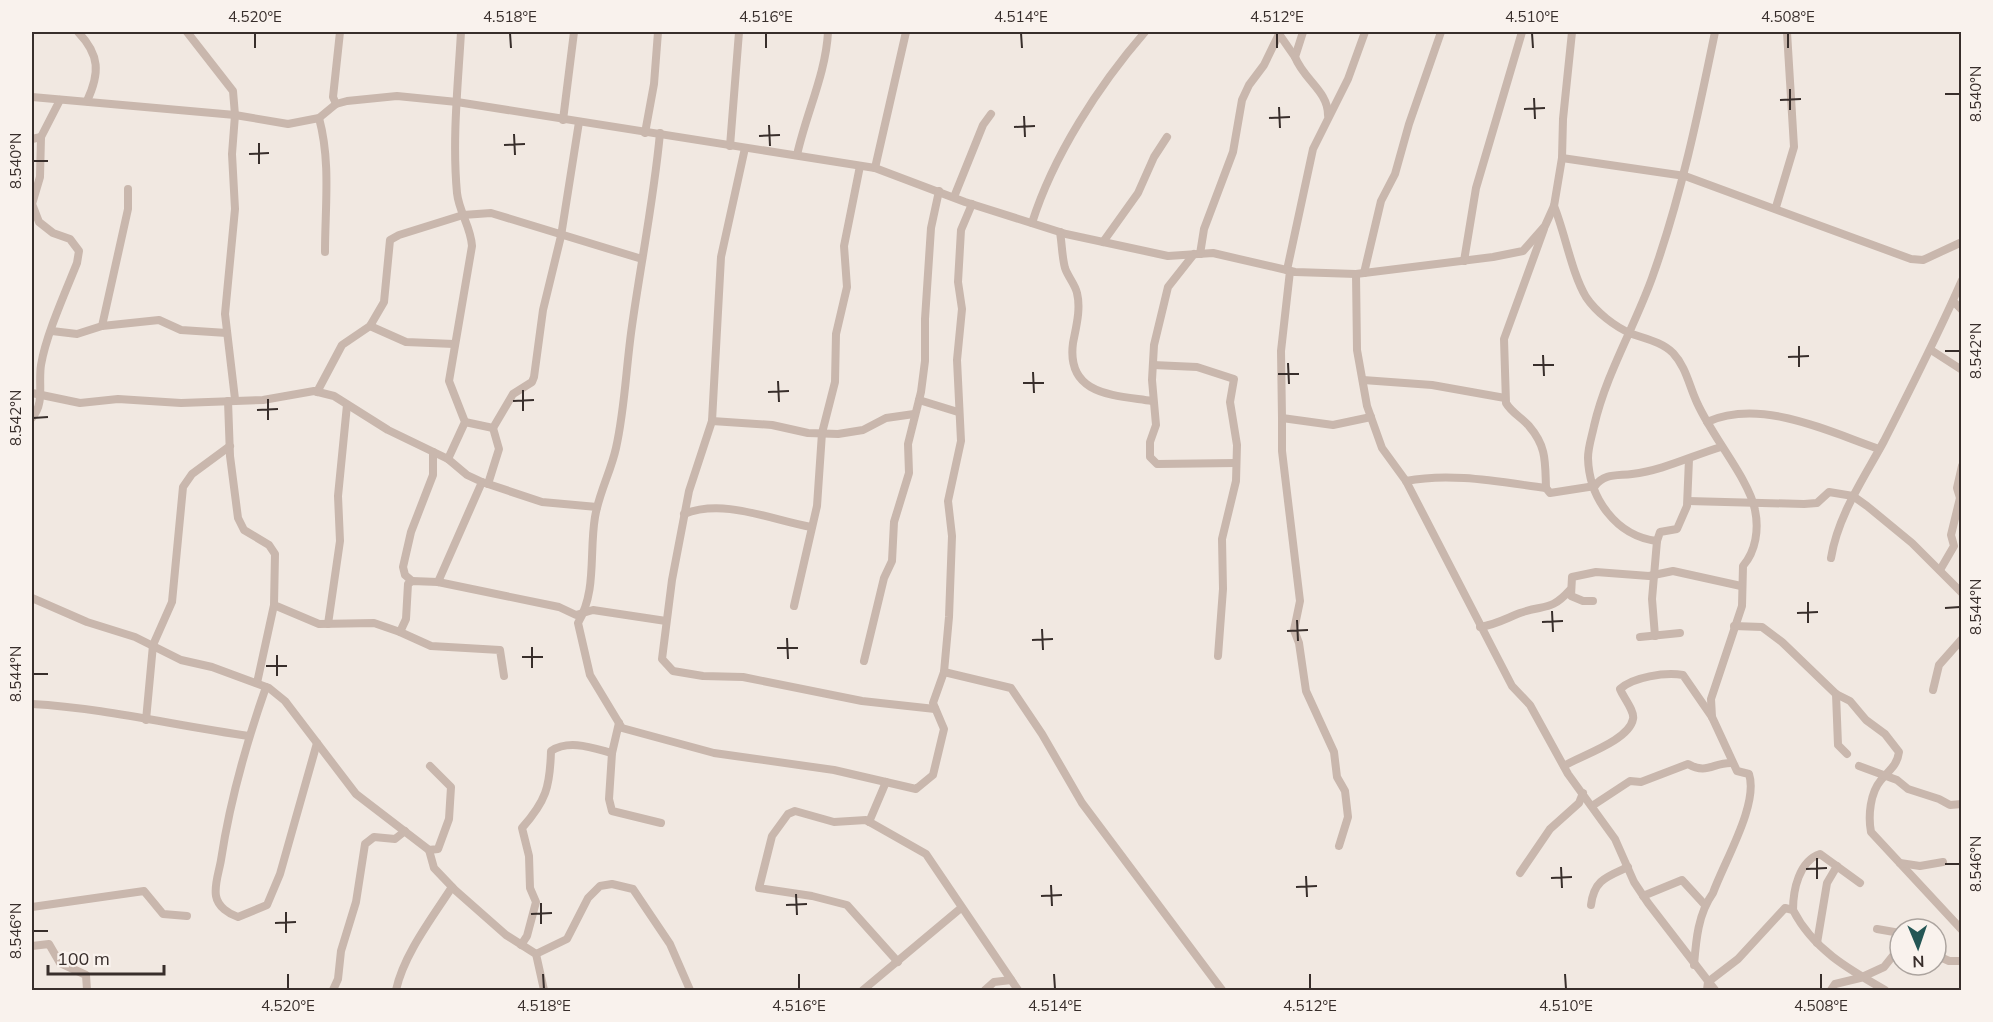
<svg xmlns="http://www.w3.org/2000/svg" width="1993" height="1022" font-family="Mulish,sans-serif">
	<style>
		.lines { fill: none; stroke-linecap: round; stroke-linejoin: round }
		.minor { stroke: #c9b7ad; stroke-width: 8 }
		.ticks { fill: none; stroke: #382e2b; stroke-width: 2 }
		.neatline { fill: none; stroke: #382e2b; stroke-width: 2 }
		.ticks-label { font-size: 15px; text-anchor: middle; fill: #382e2b }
	</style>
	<rect width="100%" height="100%" fill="#f1e8e1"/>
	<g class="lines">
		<g class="minor">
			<path d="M78,32C100,55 100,73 87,101"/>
			<path d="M187,32L233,91L235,115L232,154L235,209L225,314L235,399"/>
			<path d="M1303,32L1295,57C1304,80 1328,91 1328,115"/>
			<path d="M1279,34L1295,57"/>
			<path d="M32,97L235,115L288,124L319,118L336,104L347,101L397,96L457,102L875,168L965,202L1066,234L1168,256L1213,253L1295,272L1356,274L1493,257L1523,251L1545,226L1554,206L1562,158L1563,119L1572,32"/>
			<path d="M336,104L333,97L340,32"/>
			<path d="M319,118C331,162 325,207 325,252"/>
			<path d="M563,120L574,32"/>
			<path d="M645,133L654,84L658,32"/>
			<path d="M660,133C654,198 641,262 632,326C626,367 625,408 616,448C611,471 599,493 595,517C589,553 597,591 578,623L590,675L622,728L714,753L834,770L916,789L933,775L944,729L933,703L944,672L949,617L952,536L948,501L961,441L957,360L962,309L958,282L961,230L972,204"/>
			<path d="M32,139L41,137"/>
			<path d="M730,146L739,32"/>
			<path d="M745,148L721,257L712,421L689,491L672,580L662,659L673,671L703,676L743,677L862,701L935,709"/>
			<path d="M797,155C806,114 826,73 828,32"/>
			<path d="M1562,158L1685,176L1911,259L1923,260L1962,242"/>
			<path d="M875,168L906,32"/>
			<path d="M954,197L983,125L991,114"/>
			<path d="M1554,206C1565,233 1572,274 1586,297C1596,312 1615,327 1632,334C1646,339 1662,342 1673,353C1685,366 1688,381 1695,398C1708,432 1749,478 1755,510C1759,529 1756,551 1743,566L1742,606L1711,699L1712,717"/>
			<path d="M1776,207L1794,147L1787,32"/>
			<path d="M1032,223C1053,156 1099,85 1145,32"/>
			<path d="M1544,229L1504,339L1506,403C1511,412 1522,418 1529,426C1547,447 1545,462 1546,488"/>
			<path d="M1060,232C1062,244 1062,257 1065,268C1068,277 1075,284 1077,293C1081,309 1076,327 1073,343C1066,396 1115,395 1152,401"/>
			<path d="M1103,242L1138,193L1154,157L1167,137"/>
			<path d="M1194,254L1168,287L1154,345L1152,380L1156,425L1150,442V457L1157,464L1236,463"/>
			<path d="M1200,254L1204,229L1233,152L1242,100L1249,85L1264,65L1280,32"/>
			<path d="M1464,261L1476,188L1522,32"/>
			<path d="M1287,270L1313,149L1348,79L1365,32"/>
			<path d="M1290,271L1281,351L1282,418V451L1300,601L1294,630L1299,643L1306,691L1334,752L1337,777L1345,791L1348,817L1339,846"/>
			<path d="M1364,273L1381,201L1395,174L1409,124L1441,32"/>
			<path d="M1356,274L1357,350L1367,406L1382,448L1406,481L1512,686L1530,705L1568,774L1615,839L1634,882L1648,903L1715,990"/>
			<path d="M1953,301L1962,310"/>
			<path d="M102,326L159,320L181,330L227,333"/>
			<path d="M370,326L406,342L454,344"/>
			<path d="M52,331L77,334L102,326L128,209V189"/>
			<path d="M1931,350L1962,370"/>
			<path d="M1153,365L1197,367L1234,379L1230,402L1237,445L1236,481L1222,539L1223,589L1218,656"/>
			<path d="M1363,380L1432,385L1505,398"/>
			<path d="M317,392L342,345L370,326L384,302L390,240L399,235L463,215L491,213L642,259"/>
			<path d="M32,393L80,403L118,399L181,403L263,400L314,391L334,396L388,430L448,459L467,475L482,482L438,582"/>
			<path d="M919,400L958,412"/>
			<path d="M228,401L230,456L238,518L244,530L269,545L275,554L274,605L319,624L374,623L400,632L406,619L408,584L412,581L438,582L559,607L576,615L593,610L666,621"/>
			<path d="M32,418C45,403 38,384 41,365C46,335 65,293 77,263L79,251L70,239L53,233L39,222L32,204L40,177L41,137L60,100"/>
			<path d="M1282,418L1333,425L1371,417"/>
			<path d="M712,421L772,425L808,433L838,434L863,430L886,418L914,414"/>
			<path d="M465,422L493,428L513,394L532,382L534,377L543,310L561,236L579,122"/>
			<path d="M1707,422C1761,398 1827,431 1879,449"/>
			<path d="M448,459L465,422L449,381L472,246C471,227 459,212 457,193C452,139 458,85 461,32"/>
			<path d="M1406,481C1451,472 1500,482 1546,488L1550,493L1595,486C1604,473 1618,476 1632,474C1664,470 1691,456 1721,447"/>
			<path d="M482,482L542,502L597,507"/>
			<path d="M488,484L499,449L493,428"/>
			<path d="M1688,501L1804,504L1817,503L1829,492L1853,496L1867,506L1912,543L1962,593"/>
			<path d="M1961,501L1957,488L1962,466"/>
			<path d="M684,514C724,498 771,520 811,527"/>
			<path d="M1657,541C1616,536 1589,498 1588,458C1588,447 1592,436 1594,426C1606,374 1634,328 1652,278C1681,197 1698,115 1715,32"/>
			<path d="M1831,558C1838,515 1864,478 1884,441C1911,388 1938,335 1962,280"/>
			<path d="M1940,570L1954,546L1951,535L1960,498"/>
			<path d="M412,581L405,575L403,567L411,532L433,475V452"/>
			<path d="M32,598L87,622L135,637L181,660L212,667L269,688L285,701L356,794L429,850L434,868L455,890L506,935L536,954L544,990"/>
			<path d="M1593,601H1583L1571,596L1572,577L1596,572L1649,576L1673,571L1741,586"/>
			<path d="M794,606L817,506L822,433L835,382L836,334L847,287L844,246L860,166"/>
			<path d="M328,624L340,541L338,496L347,405"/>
			<path d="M1734,626L1762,627L1782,642L1836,694L1850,701L1866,720L1885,734L1899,752C1897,766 1889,770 1881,780C1870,793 1868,816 1871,832L1962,930"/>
			<path d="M1480,627C1495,625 1507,618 1520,613C1545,604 1550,612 1570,590"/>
			<path d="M400,632L431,646L500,650L504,676"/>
			<path d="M1655,636L1652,599L1657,541L1660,532L1677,529L1687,506L1689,459"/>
			<path d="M1640,637L1680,633"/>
			<path d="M864,661L884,578L892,561L894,522L909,473L908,444L921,392L925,361V319L931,228L939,191"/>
			<path d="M944,672L1011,688L1042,734L1082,803L1222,990"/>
			<path d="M257,683L274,605"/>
			<path d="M266,687C246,744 230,800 221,860C219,872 214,885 216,896C218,907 229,914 238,917L267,905L280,874L317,743"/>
			<path d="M1933,690L1939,665L1962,639"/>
			<path d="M1836,694L1838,745L1847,754"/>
			<path d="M32,704C105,708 176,726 249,736"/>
			<path d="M146,720L153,645L172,602L183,487L192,474L230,446"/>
			<path d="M612,753L609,799L612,811L661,823"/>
			<path d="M1564,766C1579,756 1629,741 1633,719C1635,711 1623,697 1620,689C1633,677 1665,672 1683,675L1712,717L1737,771L1749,774C1759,804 1724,862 1713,893C1698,914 1696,940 1694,965"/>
			<path d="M1859,766L1897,780L1908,789L1939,799L1950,805L1962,804"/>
			<path d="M1592,806L1630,781L1641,782L1688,764C1707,775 1714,762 1732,763"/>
			<path d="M869,822L886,782"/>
			<path d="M429,850L438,849L449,819L451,787L430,766"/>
			<path d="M1900,863L1920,866L1943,862"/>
			<path d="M1520,873L1550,829L1579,803L1583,793"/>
			<path d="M1643,896L1682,880L1705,905"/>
			<path d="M1591,905C1594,880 1606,877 1628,867"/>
			<path d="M32,907L144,891L163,914L187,916"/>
			<path d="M1793,910C1793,890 1799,861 1820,854L1860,883"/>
			<path d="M1877,929L1900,933"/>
			<path d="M1817,943L1827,883L1837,866"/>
			<path d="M521,945L527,936L536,902L530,888L529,856L522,828C546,801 550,787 551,751C569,739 593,748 612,753L619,723"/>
			<path d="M32,946L49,944L60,963L86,975L87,990"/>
			<path d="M536,954L567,939L588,898L600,886L612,884L633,889L670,944L690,990"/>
			<path d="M1936,955L1949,961H1962"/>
			<path d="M898,962L847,905L812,896L759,888L772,836L788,814L795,811L834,822L866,820L926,854L1018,990"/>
			<path d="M333,990L338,979L341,951L356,902L365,844L374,837L395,839L405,831"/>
			<path d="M396,990C404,954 432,918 452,887"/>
			<path d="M863,990L961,908"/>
			<path d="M985,990L994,982L1011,980"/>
			<path d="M1707,990L1708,982L1738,959L1785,908L1793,910C1813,949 1848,969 1885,990"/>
			<path d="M1831,990L1835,984L1860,978L1884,967L1900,947"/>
		</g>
	</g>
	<path class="ticks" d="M255,33V48M510,33L511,48M766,33V48M1021,33L1022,48M1277,33V48M1532,33L1533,48M1788,33V48M1790,89V110M1945,94H1960M1534,98L1535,119M1780,100L1801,99M1279,107L1280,128M1524,109L1545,108M1024,116L1025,137M1269,118L1290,117M769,125L770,146M1014,127L1035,126M514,134L515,155M759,136L780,135M259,143V164M504,145L525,144M249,154L269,153M33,161H48M1799,346V367M1945,351H1960M1543,355L1544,376M1788,357L1809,356M1288,363L1289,384M1533,365H1554M1033,372L1034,393M1278,374H1299M778,381L779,402M1023,383H1044M523,390V411M768,392L789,391M268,399V420M513,401L534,400M257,410L278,409M33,418L48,417M1808,602V623M1945,608L1960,607M1552,611L1553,632M1797,613L1818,612M1297,620L1298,641M1542,622L1563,621M1042,629L1043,650M1287,631L1308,630M787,638L788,659M1032,640L1053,639M532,647V668M777,648H798M277,655V676M522,657H543M266,666H287M33,674H48M1817,858V879M1945,864H1960M1561,867L1562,888M1806,869L1827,868M1306,876L1307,897M1551,878L1572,877M1051,885L1052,906M1296,887L1317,886M796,894L797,915M1041,896L1062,895M541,903V924M786,905L807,904M286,912V933M531,914L552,913M275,923L296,922M33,931H48M288,974V989M543,974L544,989M799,974V989M1054,974L1055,989M1310,974V989M1565,974L1566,989M1821,974V989"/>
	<rect width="1993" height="1022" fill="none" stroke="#f9f2ed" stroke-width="66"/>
	<g transform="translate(1918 947) rotate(178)"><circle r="28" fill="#f9f2ed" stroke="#aca49f" stroke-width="1.5"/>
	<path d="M0-4.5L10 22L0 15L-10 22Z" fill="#245655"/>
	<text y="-9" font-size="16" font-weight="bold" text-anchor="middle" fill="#382e2b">N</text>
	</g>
	<path d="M48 965v9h116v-9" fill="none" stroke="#382e2b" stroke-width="3"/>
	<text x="57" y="965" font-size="18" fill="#382e2b" stroke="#f9f2ed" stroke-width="4.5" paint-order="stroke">100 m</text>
	<rect x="33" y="33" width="1927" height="956" class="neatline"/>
	<g class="ticks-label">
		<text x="255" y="22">4.520°E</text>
		<text x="510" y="22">4.518°E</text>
		<text x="766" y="22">4.516°E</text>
		<text x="1021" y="22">4.514°E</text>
		<text x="1277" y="22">4.512°E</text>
		<text x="1532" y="22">4.510°E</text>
		<text x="1788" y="22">4.508°E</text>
		<text transform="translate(1976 94) rotate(-90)" y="5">8.540°N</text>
		<text transform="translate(16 161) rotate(-90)" y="5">8.540°N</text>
		<text transform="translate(1976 351) rotate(-90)" y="5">8.542°N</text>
		<text transform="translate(16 418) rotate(-90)" y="5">8.542°N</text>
		<text transform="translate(1976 607) rotate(-90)" y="5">8.544°N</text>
		<text transform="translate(16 674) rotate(-90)" y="5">8.544°N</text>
		<text transform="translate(1976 864) rotate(-90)" y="5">8.546°N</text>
		<text transform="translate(16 931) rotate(-90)" y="5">8.546°N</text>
		<text x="288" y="1011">4.520°E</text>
		<text x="544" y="1011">4.518°E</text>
		<text x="799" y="1011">4.516°E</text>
		<text x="1055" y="1011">4.514°E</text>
		<text x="1310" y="1011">4.512°E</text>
		<text x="1566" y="1011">4.510°E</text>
		<text x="1821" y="1011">4.508°E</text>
	</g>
</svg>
